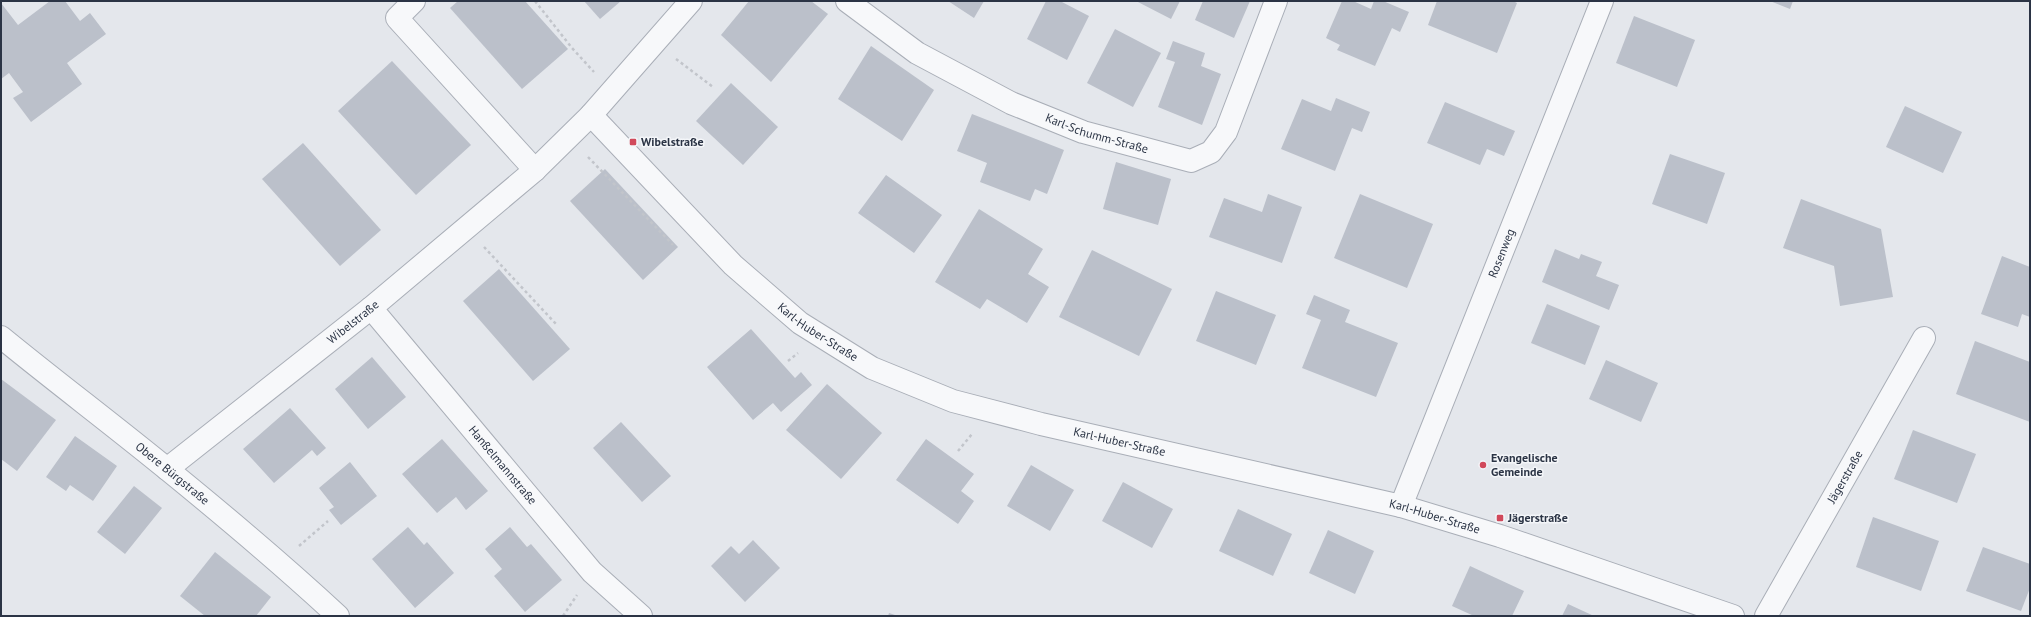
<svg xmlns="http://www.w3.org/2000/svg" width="2031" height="617" font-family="'PT Sans',sans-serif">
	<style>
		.building { fill: #bbc0ca }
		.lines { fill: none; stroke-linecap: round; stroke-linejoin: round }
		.minor-casing { stroke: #a9aeb7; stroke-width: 24 }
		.path { stroke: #c2c5cb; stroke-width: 2.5; stroke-dasharray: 3 3; stroke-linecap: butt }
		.minor { stroke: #f7f8fa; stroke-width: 22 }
		.poi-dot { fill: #d1495b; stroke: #f4f6f9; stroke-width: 1.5 }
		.labels { text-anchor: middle; stroke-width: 3; stroke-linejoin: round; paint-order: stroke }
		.street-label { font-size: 12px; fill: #2b3445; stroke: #f4f6f9 }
		.poi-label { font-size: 12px; font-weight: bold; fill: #2b3445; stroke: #f4f6f9; text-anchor: start }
	</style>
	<rect width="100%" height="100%" fill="#e4e7ec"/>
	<g class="building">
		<path d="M50,1H65L80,21L90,13L106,34L67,63L82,84L31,122L13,98L23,92L9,73L1,79V3L18,25Z"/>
		<path d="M458,1H525L568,49L522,89L450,8Z"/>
		<path d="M584,1H621L600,19Z"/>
		<path d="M749,1H811L828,14L771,82L721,35Z"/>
		<path d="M948,1H984L974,18Z"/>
		<path d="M1046,1H1060L1089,16L1067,60L1027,39Z"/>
		<path d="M1136,1H1180L1171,19Z"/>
		<path d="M1203,1H1250L1234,38L1195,20Z"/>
		<path d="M1342,1H1353L1371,9L1374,1H1383L1409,12L1400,32L1392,28L1375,66L1337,50L1340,45L1326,38Z"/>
		<path d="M1437,1H1513L1517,3L1497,53L1428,25Z"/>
		<path d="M1770,1H1793L1790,9Z"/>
		<path d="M1634,16L1695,40L1677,87L1616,63Z"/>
		<path d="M1115,29L1161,53L1133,107L1087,83Z"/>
		<path d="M1173,41L1205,53L1201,66L1221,74L1202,125L1158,107L1175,62L1166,59Z"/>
		<path d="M871,46L934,90L902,141L838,99Z"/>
		<path d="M392,61L471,145L416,195L338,111Z"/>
		<path d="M731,83L778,127L743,165L696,121Z"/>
		<path d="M1336,98L1370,112L1362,132L1352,128L1335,171L1281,149L1302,99L1331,111Z"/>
		<path d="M1445,102L1515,131L1504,156L1487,149L1480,165L1427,143Z"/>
		<path d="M1905,106L1962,132L1943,173L1886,147Z"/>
		<path d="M972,114L1064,150L1047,194L1035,189L1030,201L980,182L987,163L957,151Z"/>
		<path d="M303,143L381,230L340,266L262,179Z"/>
		<path d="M1670,154L1725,173L1707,224L1652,204Z"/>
		<path d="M1116,162L1171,179L1158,225L1103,209Z"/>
		<path d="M605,169L678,247L643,280L570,201Z"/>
		<path d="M886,175L942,215L914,253L858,213Z"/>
		<path d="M1268,194L1302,207L1282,263L1209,237L1224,198L1262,212Z"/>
		<path d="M1360,194L1433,224L1407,288L1334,258Z"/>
		<path d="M1801,199L1881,229L1893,297L1840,306L1834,266L1783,248Z"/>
		<path d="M979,209L1043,249L1028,274L1049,287L1027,323L987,299L980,309L935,282Z"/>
		<path d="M1555,249L1579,259L1581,254L1602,262L1596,276L1619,285L1609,310L1542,282Z"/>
		<path d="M1092,250L1172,289L1139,356L1059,317Z"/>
		<path d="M2002,256L2030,267V317L2022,314L2018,327L1981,314Z"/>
		<path d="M499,269L570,349L533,381L463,301Z"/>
		<path d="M1216,291L1276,315L1256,365L1196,341Z"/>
		<path d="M1314,295L1350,310L1345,322L1398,343L1376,397L1302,368L1321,320L1306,314Z"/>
		<path d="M1547,304L1600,326L1585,365L1531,343Z"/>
		<path d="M751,329L795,378L801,372L812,385L781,412L773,403L753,420L707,367Z"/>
		<path d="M1975,341L2030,362V422L1956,394Z"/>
		<path d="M372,357L406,397L368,429L335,389Z"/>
		<path d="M1606,360L1658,383L1641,422L1589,399Z"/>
		<path d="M1,379L56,420L17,471L1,459Z"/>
		<path d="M827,384L882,433L841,479L786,430Z"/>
		<path d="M290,408L326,448L317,456L312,450L274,483L243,449Z"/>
		<path d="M621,422L671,476L642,502L593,448Z"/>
		<path d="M1913,430L1976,454L1957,503L1894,479Z"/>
		<path d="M75,436L117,466L93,501L70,485L66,491L46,477Z"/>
		<path d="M442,439L488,491L466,510L456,497L437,513L402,474Z"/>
		<path d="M926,439L974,474L961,491L974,501L958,524L896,480Z"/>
		<path d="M350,462L377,496L341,525L329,510L334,507L319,488Z"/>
		<path d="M1031,465L1074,490L1050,531L1007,506Z"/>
		<path d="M1123,482L1173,509L1152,548L1102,521Z"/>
		<path d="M134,486L162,508L125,554L97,532Z"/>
		<path d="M1238,509L1292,534L1273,576L1219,551Z"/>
		<path d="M1873,517L1939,541L1921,591L1856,567Z"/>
		<path d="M408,527L424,545L427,542L454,573L415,608L372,559Z"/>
		<path d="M510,527L527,547L531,544L562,580L525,612L494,576L502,569L485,549Z"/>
		<path d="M1328,530L1374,551L1355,594L1309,573Z"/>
		<path d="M753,540L780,568L745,602L711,566L731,546L739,554Z"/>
		<path d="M1983,547L2030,564V588L2021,611L1966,591Z"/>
		<path d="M215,552L271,597L256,616H205L180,596Z"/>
		<path d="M1470,566L1524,591L1512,616H1474L1452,606Z"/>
		<path d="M1568,604L1594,616H1562Z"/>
		<path d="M889,613L898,616H888Z"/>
	</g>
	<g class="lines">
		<g class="minor-casing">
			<g id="minor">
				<path d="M414,1L397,18L535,170"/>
				<path id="s1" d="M847,1L917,53L1011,103L1083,132L1191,161L1211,152L1226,132L1276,1"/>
				<path id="s2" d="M591,115L733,265L800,323L872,368L953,401L1041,424L1401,506L1500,536L1733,616"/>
				<path id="s3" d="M371,308L592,572L641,616"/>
				<path id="s4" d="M1,337C56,382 112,424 167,469C226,517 283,565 338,616"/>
				<path id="s5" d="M167,469L371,308L535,170L591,115L691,1"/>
				<path id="s6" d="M1401,506L1602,1"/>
				<path id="s7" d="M1766,616L1924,338"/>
			</g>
		</g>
		<g class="path">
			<path d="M535,1L572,48L594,72"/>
			<path d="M676,59L713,87"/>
			<path d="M588,157L673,245"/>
			<path d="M484,247L556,324"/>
			<path d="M788,361L798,353"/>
			<path d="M958,451L972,434"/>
			<path d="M299,546L328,521"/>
			<path d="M563,616L577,595"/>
		</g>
		<use href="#minor" class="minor"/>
	</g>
	<g class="poi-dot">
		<rect x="629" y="138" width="8" height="8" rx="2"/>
		<circle cx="1483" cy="465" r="4"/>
		<rect x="1496" y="514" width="8" height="8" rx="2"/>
	</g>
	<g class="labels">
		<g class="street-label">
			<text dy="4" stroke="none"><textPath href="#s1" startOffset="285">Karl-Schumm-Straße</textPath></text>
			<text dy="4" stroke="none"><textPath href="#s6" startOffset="272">Rosenweg</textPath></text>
			<text dy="4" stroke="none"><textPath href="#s5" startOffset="237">Wibelstraße</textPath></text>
			<text dy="4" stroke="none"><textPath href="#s2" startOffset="315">Karl-Huber-Straße</textPath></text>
			<text dy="4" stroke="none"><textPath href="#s2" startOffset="639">Karl-Huber-Straße</textPath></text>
			<text dy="4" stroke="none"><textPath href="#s3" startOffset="205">Hanßelmannstraße</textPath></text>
			<text dy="4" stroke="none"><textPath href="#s4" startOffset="219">Obere Bürgstraße</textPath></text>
			<text dy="4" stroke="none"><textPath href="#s7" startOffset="160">Jägerstraße</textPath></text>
			<text dy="4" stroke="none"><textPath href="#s2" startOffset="963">Karl-Huber-Straße</textPath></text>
		</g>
		<g class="poi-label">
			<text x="641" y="146">Wibelstraße</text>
			<text x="1491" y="462">Evangelische<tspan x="1491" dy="14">Gemeinde</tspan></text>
			<text x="1508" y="522">Jägerstraße</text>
		</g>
	</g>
	<rect width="2031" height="617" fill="none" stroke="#2b3445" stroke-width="4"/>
</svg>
